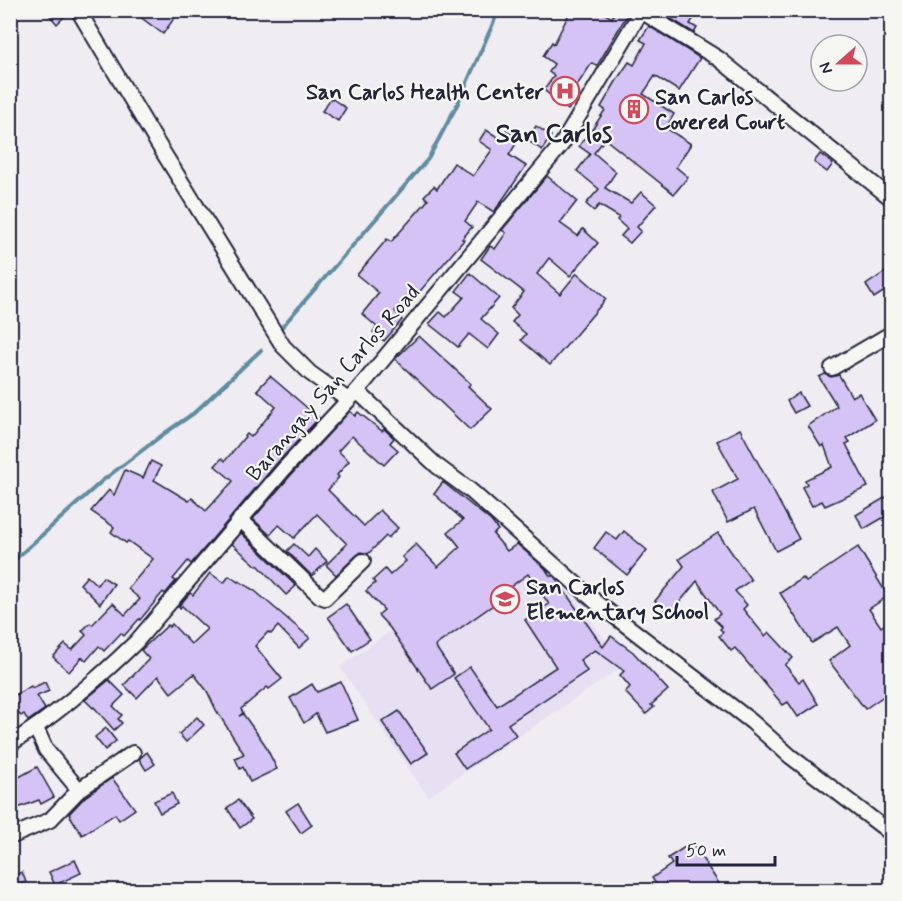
<svg xmlns="http://www.w3.org/2000/svg" width="902" height="901" font-family="Mynerve,sans-serif">
	<style>
		.built { fill: #e7e0f3 }
		.lines { fill: none; stroke-linecap: round; stroke-linejoin: round }
		.stream { stroke: #5e8d9f; stroke-width: 4 }
		.building { fill: #d4c3f4; stroke: #22223b; stroke-width: 1.5 }
		.minor-casing { stroke: #22223b; stroke-width: 18 }
		.minor { stroke: #f6f6f2; stroke-width: 14 }
		.labels { text-anchor: middle; stroke-width: 4.5; stroke-linejoin: round; paint-order: stroke }
		.poi-label { font-size: 22px; font-weight: bold; fill: #22223b; stroke: #f6f6f2; text-anchor: start }
		.street-label { font-size: 22px; fill: #22223b; stroke: #f6f6f2 }
		.quarter-label { font-size: 26px; font-weight: bold; fill: #22223b; stroke: #f6f6f2 }
	</style>
	<rect width="100%" height="100%" fill="#efecf2"/>
	<filter id="ink" filterUnits="userSpaceOnUse"><feTurbulence type="fractalNoise" baseFrequency=".0167" numOctaves="2"/><feDisplacementMap in="SourceGraphic" scale="12" xChannelSelector="R" yChannelSelector="G"/><feConvolveMatrix kernelMatrix="1 2 1 2 8 2 1 2 1" color-interpolation-filters="sRGB"/></filter>
	<g filter="url(#ink)">
		<path class="built" d="M528,533L624,666L428,797L340,667Z"/>
		<g class="lines">
			<g class="stream">
				<path d="M281,328L428,159L457,105L499,10"/>
				<path d="M10,564L102,481L165,433L194,413L261,350"/>
			</g>
		</g>
		<g class="building">
			<path d="M45,10H69V12L57,24Z"/>
			<path d="M131,10H180L163,34Z"/>
			<path d="M571,10H598L612,18L615,10H630L597,66L592,63L573,91L579,95L568,110L544,90L554,76L549,72L554,64L543,56L552,42L554,44Z"/>
			<path d="M661,10H685L695,16L690,24L697,28L694,33L660,12Z"/>
			<path d="M649,26L700,58L679,91L655,76L643,94L674,114L666,128L691,144L676,167L688,177L674,194L605,139L594,153L616,172L605,188L631,203L641,192L656,205L637,227L641,231L630,243L621,236L627,229L617,220L619,217L599,205L594,211L586,204L599,189L577,171L590,154L579,146L587,135L588,136L605,110L601,107L618,78L629,62L634,65L646,43L640,40Z"/>
			<path d="M331,98L346,108L338,121L322,111Z"/>
			<path d="M536,126L551,136L542,150L527,140Z"/>
			<path d="M486,130L501,139L506,130L519,139L509,155L526,166L494,212L478,202L465,221L472,227L462,239L464,240L415,297L410,292L395,311L402,320L384,341L373,332L377,327L362,314L379,293L357,275L387,239L391,242L428,200L424,196L434,186L437,189L454,163L473,176L492,150L479,141Z"/>
			<path d="M820,154L833,164L827,172L814,162Z"/>
			<path d="M547,176L577,201L560,223L578,236L583,229L598,243L570,276L549,258L537,274L560,294L577,273L606,299L550,365L521,340L526,334L512,322L518,315L511,308L524,292L481,259L490,246L495,249L506,233L502,230Z"/>
			<path d="M891,268V287L874,298L866,285Z"/>
			<path d="M470,273L499,298L481,319L499,334L488,349L469,334L458,347L429,324L440,312L446,317L464,297L456,291Z"/>
			<path d="M419,336L471,384L468,386L492,409L470,430L395,359Z"/>
			<path d="M825,374L831,377L839,375L852,397L859,393L875,420L847,438L850,442L846,444L868,487L825,506L822,501L812,506L802,487L807,484L805,480L832,467L824,445L821,447L808,426L837,406L819,377Z"/>
			<path d="M270,376L319,418L277,463L191,564L188,561L173,579L176,581L165,594L163,592L140,620L139,619L124,636L121,633L104,651L99,646L86,661L82,657L69,672L53,657L65,644L72,650L86,635L82,631L90,623L92,625L113,603L125,615L140,599L128,589L153,559L128,541L126,543L111,532L114,527L91,511L109,490L114,495L125,470L143,478L151,461L161,466L154,480L189,501L192,498L206,511L233,481L215,466L222,458L225,461L247,434L251,437L276,407L257,390Z"/>
			<path d="M799,393L807,406L794,413L787,401Z"/>
			<path d="M350,411L355,416L358,412L382,431L384,429L394,438L390,443L398,450L384,465L352,436L338,451L349,461L337,475L339,477L328,490L364,526L380,510L398,528L388,538L386,536L368,554L361,552L357,555L336,575L326,565L347,544L317,514L294,538L279,525L270,535L253,519L291,475Z"/>
			<path d="M740,429L799,539L776,551L754,509L728,522L713,492L738,479L717,441Z"/>
			<path d="M443,482L491,521L498,530L493,534L507,551L517,544L545,568L550,576H554L603,647L611,636L633,652L668,690L651,705L654,707L646,714L625,692L630,687L620,675L624,671L595,650L580,660L587,671L508,724L516,735L465,769L454,753L489,729L454,678L470,667L497,706L556,667L525,620L549,604L528,574L491,601L493,605L435,646L454,674L432,689L390,628L378,615L384,610L366,591L375,583L373,580L385,569L390,575L406,561L402,557L416,544L438,567L460,547L448,532L463,520L434,494Z"/>
			<path d="M891,494V513L864,529L856,515Z"/>
			<path d="M624,531L647,550L627,575L594,548L606,532L617,540Z"/>
			<path d="M241,533L296,586L286,595L258,565L257,566L232,544Z"/>
			<path d="M718,533L751,580L735,591L747,605L743,609L765,636L769,632L793,658L785,665L799,682L803,679L818,704L798,717L788,702L783,705L735,648L731,651L719,636L723,632L720,629L722,627L714,619L720,614L697,581L670,614L655,601L684,566L679,559Z"/>
			<path d="M294,544L308,557L315,549L327,561L312,576L287,551Z"/>
			<path d="M858,547L888,596L869,609L881,627L891,620V687L886,691L888,693L865,709L829,661L850,645L838,627L812,643L780,593L803,578L806,582Z"/>
			<path d="M210,573L224,583L229,576L238,582L239,581L255,591L310,638L299,648L278,626L271,634L268,632L255,646L282,679L269,689L267,687L241,709L243,713L239,716L243,714L264,743L277,769L250,782L243,767L240,769L235,758L244,754L216,710L207,691L194,674L171,693L158,676L137,698L124,685L149,659L141,650L168,625L169,627L172,624L191,644L207,629L182,606L180,608L179,606L190,593L193,595Z"/>
			<path d="M87,576L97,585L103,577L114,584L100,604L80,584Z"/>
			<path d="M346,604L370,639L352,651L328,617Z"/>
			<path d="M109,680L124,695L113,706L122,715L118,719L122,723L114,730L94,707L93,708L85,700Z"/>
			<path d="M45,682L49,691L37,696L45,709L28,721L24,714L21,716L10,704V698L31,686L32,688Z"/>
			<path d="M341,682L358,720L325,732L316,714L304,723L290,698L312,684L317,692Z"/>
			<path d="M399,711L428,753L411,764L382,722Z"/>
			<path d="M197,717L204,725L186,742L179,734Z"/>
			<path d="M106,728L116,741L105,750L95,737Z"/>
			<path d="M147,752L155,764L146,770L139,759Z"/>
			<path d="M37,767L54,797L41,804L39,800L10,811V782Z"/>
			<path d="M112,778L135,809L119,820L115,814L82,835L69,814L85,797Z"/>
			<path d="M172,793L177,804L160,813L154,801Z"/>
			<path d="M238,800L252,819L240,828L227,808Z"/>
			<path d="M298,803L312,825L301,833L286,811Z"/>
			<path d="M691,843L706,864L724,891H661L652,878L672,864L668,858Z"/>
			<path d="M75,860L81,873L55,885L49,872Z"/>
			<path d="M22,872L26,882L10,888V877Z"/>
		</g>
		<g class="lines">
			<g class="minor-casing">
				<g id="minor">
					<path d="M78,10L153,136L283,346L310,373L348,400"/>
					<path d="M641,11L719,59L892,199"/>
					<path d="M832,368L892,333"/>
					<path d="M357,391L437,466L471,491L596,602L752,722L790,756L892,834"/>
					<path d="M240,519L320,596L325,598L363,561"/>
					<path d="M36,728L46,750L79,790"/>
					<path d="M10,744C55,716 98,679 136,642L284,469L357,391L562,144L642,10"/>
					<path d="M10,837L50,820L79,790L133,753"/>
				</g>
			</g>
			<use href="#minor" class="minor"/>
		</g>
	</g>
	<defs>
		<g id="hospital-ring" transform="scale(1.5)"><circle r="9.5" fill="#f6f6f2" stroke="#d1495b" stroke-width="1.5"/><path d="M-5-5h3v3.5h4V-5h3V5h-3V1.5h-4V5h-3Z" fill="#d1495b"/></g>
		<g id="building-ring" transform="scale(1.5)"><circle r="9.5" fill="#f6f6f2" stroke="#d1495b" stroke-width="1.5"/><path d="M-4-6H4V6H1V3H-1V6H-4ZM-2.5-4.3h1.7v1.8h-1.7ZM.8-4.3h1.7v1.8H.8ZM-2.5-1h1.7V.8h-1.7ZM.8-1h1.7V.8H.8Z" fill="#d1495b"/></g>
		<g id="school-ring" transform="scale(1.5)"><circle r="9.5" fill="#f6f6f2" stroke="#d1495b" stroke-width="1.5"/><path d="M0-5L7-2L0 1L-7-2ZM-4 1L0 2.5L4 1V4Q0 6-4 4Z" fill="#d1495b"/></g>
	</defs>
	<g fill-rule="evenodd">
		<use href="#hospital-ring" x="565" y="91"/>
		<use href="#building-ring" x="634" y="109"/>
		<use href="#school-ring" x="505" y="599"/>
	</g>
	<g class="labels">
		<g class="poi-label">
			<text x="544" y="99" text-anchor="end">San Carlos Health Center</text>
			<text x="655" y="104">San Carlos<tspan x="655" dy="25">Covered Court</tspan></text>
			<text x="526" y="594">San Carlos<tspan x="526" dy="25">Elementary School</tspan></text>
		</g>
		<g class="street-label">
			<text transform="translate(332 382) rotate(-49)" y="8">Barangay San Carlos Road</text>
		</g>
		<g class="quarter-label">
			<text x="554" y="142">San Carlos</text>
		</g>
	</g>
	<rect width="902" height="901" fill="none" stroke="#f6f6f2" stroke-width="36"/>
	<rect x="18" y="18" width="866" height="865" fill="none" stroke="#22223b" stroke-width="2" filter="url(#ink)"/>
	<g transform="translate(839 63) rotate(249)"><circle r="28" fill="#f6f6f2" stroke="#a1a1a9" stroke-width="1.5"/>
	<path d="M0-4.5L10 22L0 15L-10 22Z" fill="#d1495b"/>
	<text y="-9" font-size="16" font-weight="bold" text-anchor="middle" fill="#22223b">N</text>
	</g>
	<path d="M677 856v9h98v-9" fill="none" stroke="#22223b" stroke-width="3"/>
	<text x="686" y="856" font-size="18" fill="#22223b" stroke="#f6f6f2" stroke-width="4.5" paint-order="stroke">50 m</text>
</svg>
